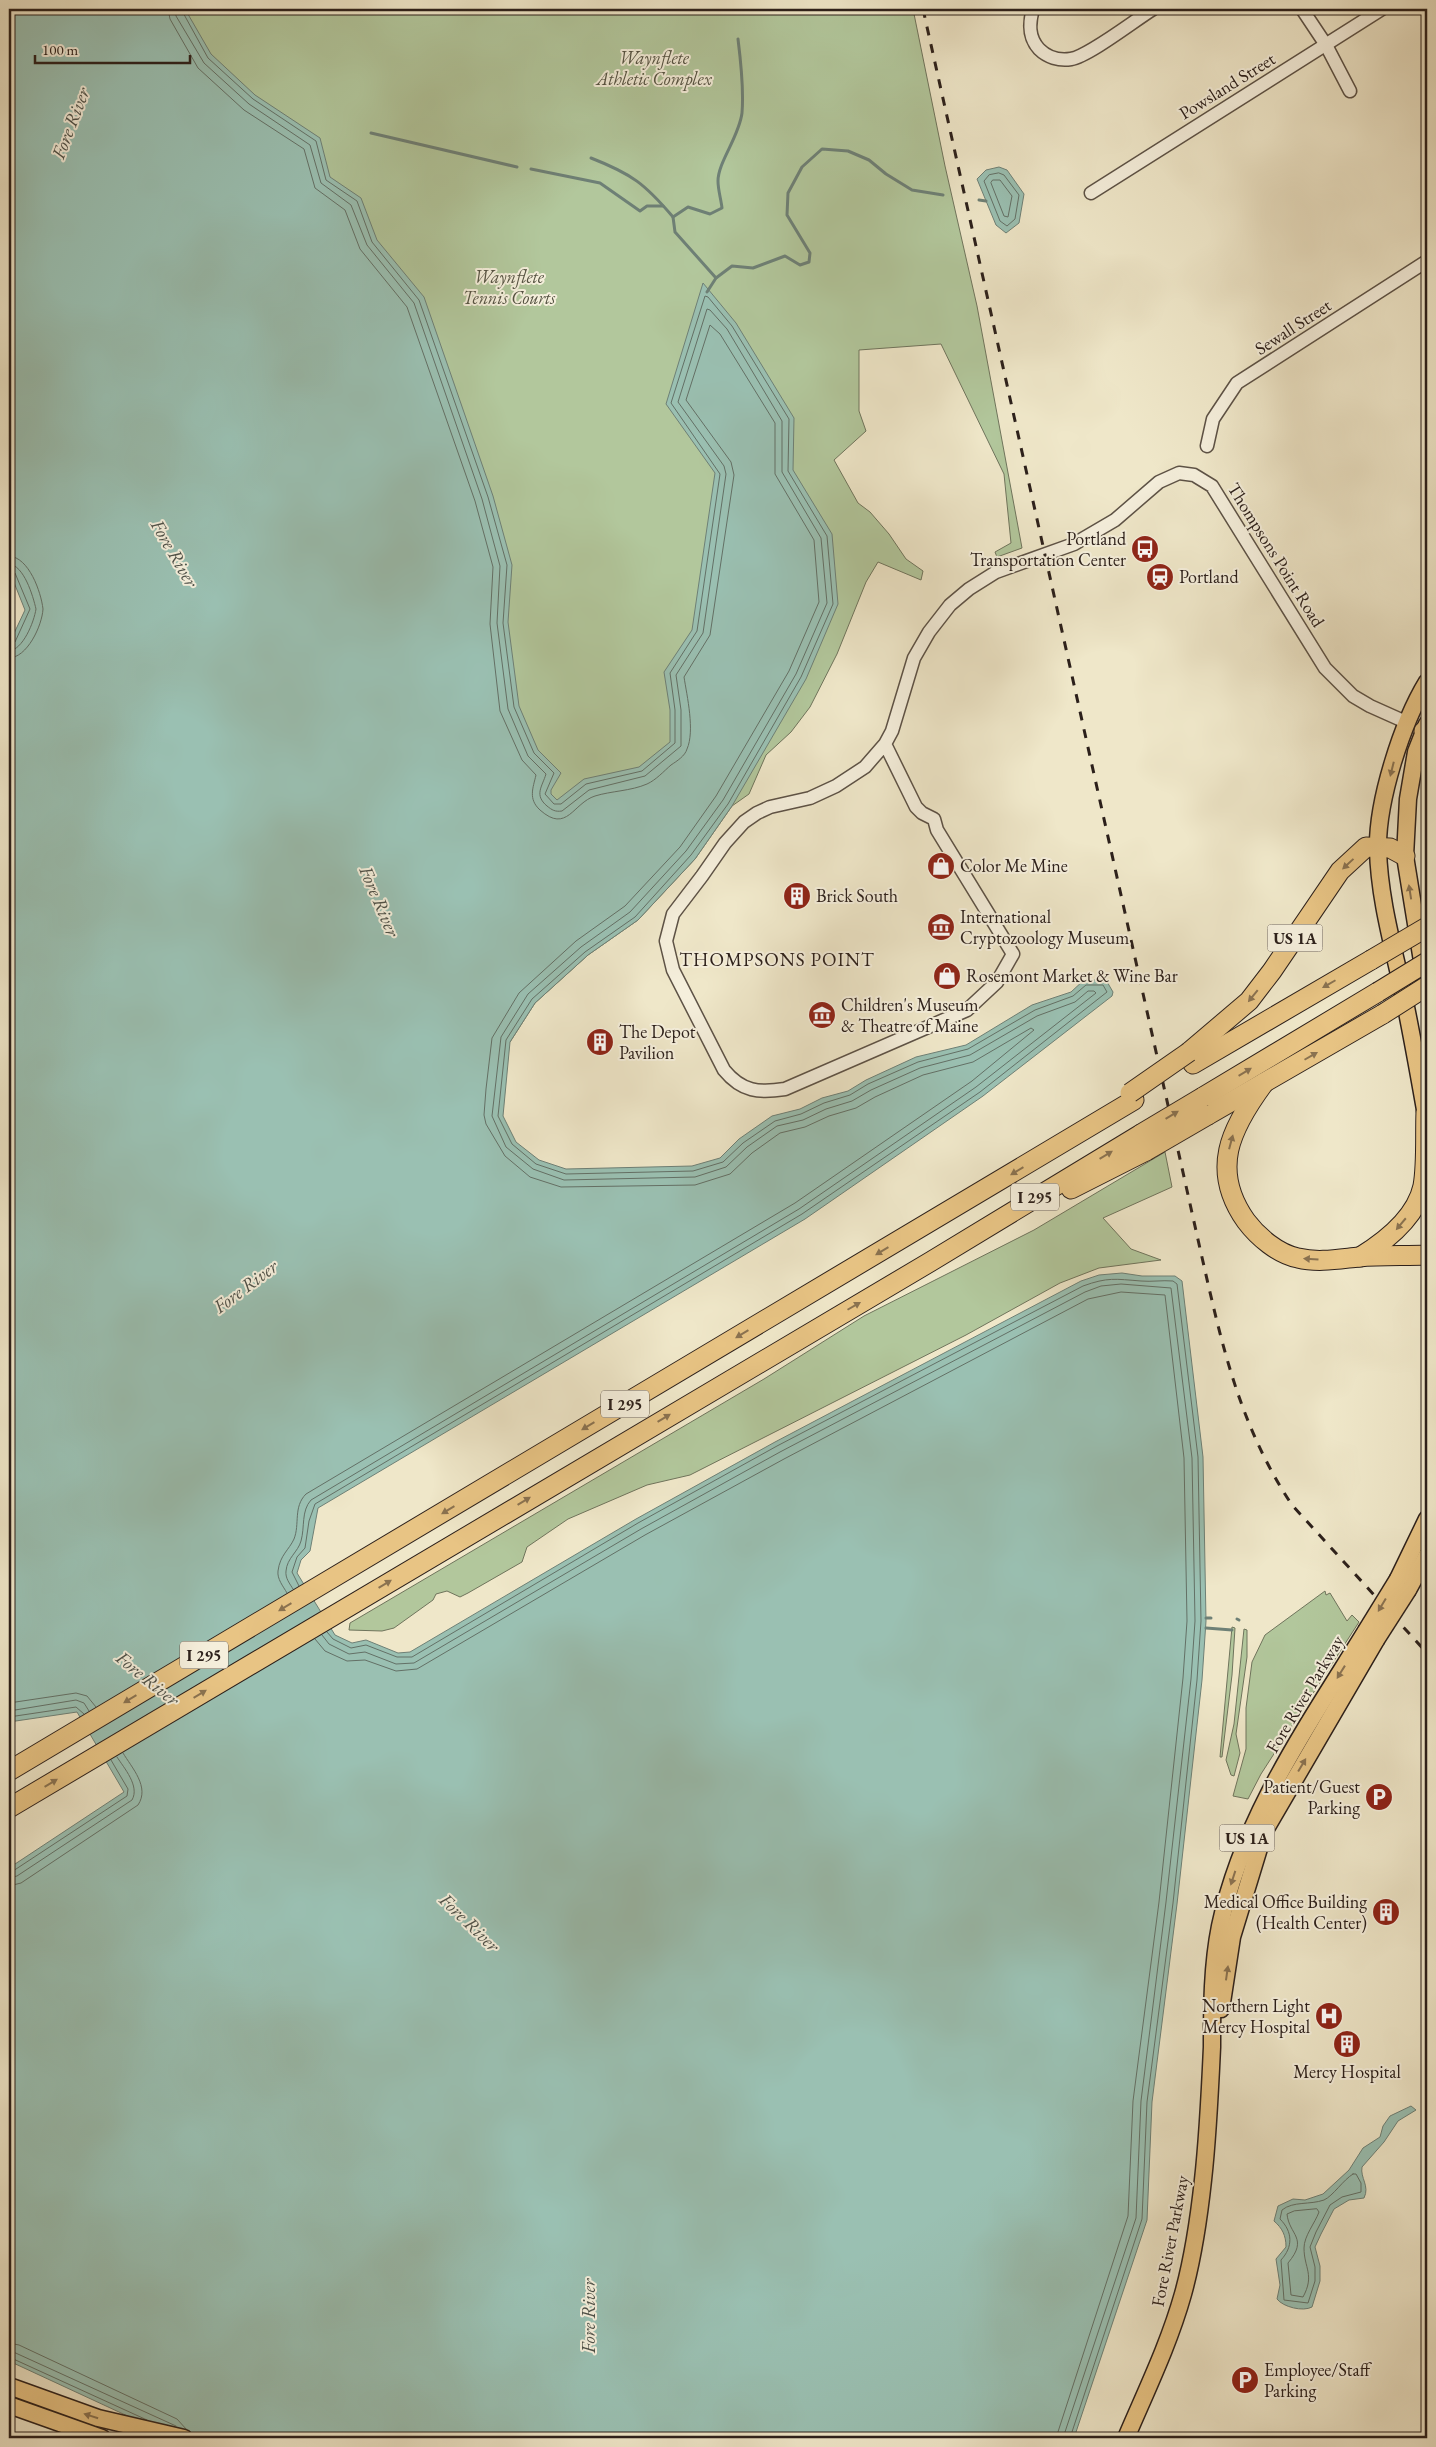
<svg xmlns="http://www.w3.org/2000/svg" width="1436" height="2447" font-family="'EB Garamond',serif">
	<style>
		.green { fill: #b2c79c; stroke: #6f745c }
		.water { fill: #9ac0b2; stroke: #6e8076 }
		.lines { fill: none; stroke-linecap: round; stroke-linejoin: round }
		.shore { stroke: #637066; stroke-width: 1 }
		.stream { stroke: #6e8076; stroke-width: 3 }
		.minor-casing { stroke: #5d5246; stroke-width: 15 }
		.major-casing { stroke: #2c201b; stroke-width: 19 }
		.highway-casing { stroke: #2c201b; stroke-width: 21 }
		.minor { stroke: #f5efdc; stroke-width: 12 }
		.major { stroke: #e8c484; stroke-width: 16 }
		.highway { stroke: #e8c484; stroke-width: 19 }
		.rail { stroke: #2c201b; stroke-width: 3; stroke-dasharray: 9 9; stroke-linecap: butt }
		.major-bridge-casing { stroke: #2c201b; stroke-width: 19; stroke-linecap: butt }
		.highway-bridge-casing { stroke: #2c201b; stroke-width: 21; stroke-linecap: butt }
		.major-bridge { stroke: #e8c484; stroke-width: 16 }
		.highway-bridge { stroke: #e8c484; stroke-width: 19 }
		.oneway { fill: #8a7250 }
		.labels { text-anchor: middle; stroke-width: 4; stroke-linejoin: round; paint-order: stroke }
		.shield { fill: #f5efdc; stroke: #685e55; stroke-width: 1 }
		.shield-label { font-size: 16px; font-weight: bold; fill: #2c201b }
		.park-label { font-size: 18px; font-style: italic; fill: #545242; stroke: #f5efdc }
		.street-label { font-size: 18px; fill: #2c201b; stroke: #f5efdc }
		.poi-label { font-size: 18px; fill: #2c201b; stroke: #f5efdc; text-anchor: start }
		.water-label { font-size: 19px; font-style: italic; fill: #4d5048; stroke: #f5efdc }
		.neighbourhood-label { font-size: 19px; letter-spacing: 1px; fill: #2c201b; stroke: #f5efdc }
	</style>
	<rect width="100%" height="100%" fill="#efe7c9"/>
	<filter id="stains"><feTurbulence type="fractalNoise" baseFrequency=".004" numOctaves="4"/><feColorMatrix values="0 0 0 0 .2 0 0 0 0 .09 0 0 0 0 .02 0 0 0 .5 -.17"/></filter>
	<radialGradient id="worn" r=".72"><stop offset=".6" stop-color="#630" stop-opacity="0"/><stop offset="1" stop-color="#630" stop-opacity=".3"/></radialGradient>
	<g class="green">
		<path d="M136,9H913L945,166L977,306L1022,548L997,557L995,552L1011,543L1004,474L941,344L859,350V411L866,431L834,460L858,503L870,512L889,534L906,559L923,571L921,580L878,562L866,582L837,654L810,707L791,732L766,755L749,794L732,806L695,859L638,920L588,955L535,1003L510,1042Z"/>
		<path d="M1165,1152L1172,1187L1103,1218L1131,1249L1161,1260L1099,1268L1060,1283L966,1335L690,1475L647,1485L568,1519L527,1547L522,1562L468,1593L460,1597L447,1591L436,1594L433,1600L394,1628L382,1631L349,1630L350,1623L764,1379L864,1316L1034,1230Z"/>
		<path d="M1325,1591L1326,1595L1330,1593L1347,1621L1352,1615L1359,1622L1261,1774L1248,1799L1233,1796L1246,1749V1708L1252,1662L1265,1635Z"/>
		<path d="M1232,1627L1235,1628L1232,1675L1222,1757H1220Z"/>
		<path d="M1244,1629L1247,1630V1657L1236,1734L1240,1753L1234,1776L1231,1775L1226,1760L1234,1724Z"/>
	</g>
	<g class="water">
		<path d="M9,9H185L211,54L255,95L320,138L330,177L361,198L377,240L424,297L493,496L512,565L508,622L519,706L538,750L561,773L551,790V794L557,800L584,779L639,767L670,742V710L664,672L692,630L715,473L666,404L703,283L736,323L794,418L793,470L832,534L838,604L806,679L732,806L695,859L638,920L588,955L535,1003L510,1042L503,1116L516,1142L539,1160L566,1169L692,1166L720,1158L739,1139L772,1116L800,1109L822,1098L848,1091L866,1080L916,1057L966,1045L1032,1005L1071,992L1084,980H1106L1113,992L1112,996L983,1096L805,1219L318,1508L310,1551L301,1560L297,1573L335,1635L352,1643L366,1640L398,1653L410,1652L636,1519L775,1442L1081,1281L1099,1275L1122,1273L1142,1276H1175L1182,1281L1203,1457L1206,1621L1202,1680L1177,1904L1152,2102L1147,2220L1074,2438H175L9,2361V1868L124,1792L77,1712L9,1722V644L25,610L9,570Z"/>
		<path d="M999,167L1007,170L1024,194L1019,223L1006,233L996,225L977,179L986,170Z"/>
		<path d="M1411,2106L1416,2110L1398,2121L1384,2142L1362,2167C1360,2178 1370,2186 1364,2198L1349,2200L1334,2209L1321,2234L1315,2247L1320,2266V2281L1312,2307C1303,2312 1283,2307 1277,2299L1280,2285L1276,2259L1286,2247C1286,2235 1282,2228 1274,2221L1278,2206L1293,2199L1305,2200L1323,2194L1349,2170L1363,2148L1380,2137L1383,2126L1390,2116Z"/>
	</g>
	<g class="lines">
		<g class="shore">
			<path d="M168,9L170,19L198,68L244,110L304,149L315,188L345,210L360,249L407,307L475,501L493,567L490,624L500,711L522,760L536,775C533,788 528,799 540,810C567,834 573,803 595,796C611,791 631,791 647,784C656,780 664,771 671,765C677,761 685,756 687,749C695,731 687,696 684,677L710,635L734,475L731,462L686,400L710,325L720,334L775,423V474L814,540L819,602L789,671L716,796L680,847L625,906L576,941L519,993L492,1038L486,1089L484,1115L486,1124L505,1156L530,1177L561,1187L695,1185L730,1174L752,1153L780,1133L805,1127L829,1116L856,1108L875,1097L923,1075L973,1062L1031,1028L1034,1030L972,1081L795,1203L306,1494C293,1507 300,1524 294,1539C289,1550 280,1555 278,1571C277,1579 283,1586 287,1593"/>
			<path d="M175,9L176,16L204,63L249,104L310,145L321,183L351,205L367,245L414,303L482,499L500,566L497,623L508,709L528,756L546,774C542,787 534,795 547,806C552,810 555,812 562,811L589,790L645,776L681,746V710L676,675L703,633L726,474L724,466L678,402L707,309L710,310L727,329L782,421V472L821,538L827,603L796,674L723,800L686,851L630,912L581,947L528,994L501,1037L492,1116L506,1147L533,1169L564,1180L695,1177L726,1167L747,1147L777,1126L803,1120L826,1109L852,1101L871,1090L920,1068L970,1055L1037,1016L1075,1002L1088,991H1094L1096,993L976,1087L799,1209L311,1500C301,1511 305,1527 301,1541C298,1552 287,1558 286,1571C285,1578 290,1584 293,1589"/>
			<path d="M181,9L208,58L253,99L316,141L326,180L357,201L372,242L419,300L488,497L507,565L503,623L514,707L534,753L554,773L545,794L554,804H561L586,784L642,771L675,743V710L670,673L697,631L720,474L671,403L705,296L708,297L732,326L789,419L788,471L827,536L833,604L801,677L728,804L691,855L635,917L585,952L532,999L506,1040L498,1116L512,1144L536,1164L566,1174L693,1171L723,1162L743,1143L775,1121L801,1114L824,1103L850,1095L868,1084L918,1062L968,1049L1035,1010L1073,996L1086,985H1103L1107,992L980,1092L802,1214L315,1504L309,1521L305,1548L297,1557L292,1572L299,1586"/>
			<path d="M999,173L1004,175L1019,195L1015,219L1007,226L1000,221L984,181L989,175Z"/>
			<path d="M993,180H1000L1012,196L1008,217L1004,216L991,183Z"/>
			<path d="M9,556C29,557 41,592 43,609C42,626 27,658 9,658"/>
			<path d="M9,564C24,565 33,596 36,609C34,622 23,650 9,651"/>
			<path d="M9,570L15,573L30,609L15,642L9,645"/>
			<path d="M327,1632L333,1639L351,1648L366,1645L397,1657H412L638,1523L777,1446L1083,1286C1108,1277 1115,1279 1141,1281C1152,1282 1162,1280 1173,1281L1177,1284L1198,1457L1201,1621L1197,1680L1173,1903L1147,2102L1142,2219L1070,2438"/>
			<path d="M322,1635L329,1644L349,1654L365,1652L396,1664L414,1663L641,1529L780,1452L1085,1292L1101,1286L1121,1284L1171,1288L1192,1458L1195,1621L1191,1679L1166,1902L1141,2101L1136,2218L1063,2438"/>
			<path d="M315,1639L325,1651L347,1661L365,1660L396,1671L417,1669L645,1535L784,1459L1088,1299L1121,1292L1165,1295L1184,1458L1187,1621L1183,1678L1159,1902L1133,2101L1128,2216L1056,2438"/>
			<path d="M9,1703L76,1693L87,1696L96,1707"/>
			<path d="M9,1711L76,1700L84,1703L89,1711"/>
			<path d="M9,1717L76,1707L84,1714"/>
			<path d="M9,1872L13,1871L127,1796L128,1789L111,1760"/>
			<path d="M9,1878L17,1876L132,1800C140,1786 124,1768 117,1757"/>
			<path d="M9,1886L21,1883L138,1805C150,1787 132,1768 123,1753"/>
			<path d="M1353,2174H1356L1361,2183V2192L1342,2197L1330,2205L1316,2232L1310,2247L1315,2267V2281L1308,2303L1284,2300L1281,2260C1293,2247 1293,2232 1280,2219L1282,2210C1293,2201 1310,2205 1324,2200C1333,2196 1343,2180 1353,2174Z"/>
			<path d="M1317,2209L1319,2212C1315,2223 1304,2236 1304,2248C1304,2268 1315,2275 1303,2297L1291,2295L1288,2263C1309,2238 1289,2235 1287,2214L1294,2211Z"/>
			<path d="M9,2343L19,2345L177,2419L187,2430"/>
			<path d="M9,2350L176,2426"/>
			<path d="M9,2357L147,2420"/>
		</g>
		<g class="stream">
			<path d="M371,133L517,167"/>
			<path d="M591,158C632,174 645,184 673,217"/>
			<path d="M531,169L600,183L640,211L647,206H663"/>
			<path d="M979,200L986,201"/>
			<path d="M716,278L675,232L673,217L688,207L710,214L722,208C721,199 718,190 718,181C718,162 739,137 742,113C744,89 741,63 738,39"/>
			<path d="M707,292L716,278L732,266L753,268L785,256L800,265L809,262L810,253L787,215L788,193L802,167L822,149L848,151L869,160L886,174L912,190L943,195"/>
			<path d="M1206,1618H1211"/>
			<path d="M1237,1619L1239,1620"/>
			<path d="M1206,1628L1232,1630"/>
		</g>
		<g class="minor-casing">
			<g id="minor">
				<path d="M1033,9C1029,23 1028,37 1039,49C1047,57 1059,61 1071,59C1089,56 1135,20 1153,9"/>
				<path d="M1302,9L1326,45L1350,91"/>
				<path d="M1091,193L1382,9"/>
				<path d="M1207,446L1213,419L1237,383L1427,261"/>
				<path d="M885,744L916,807L922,813L934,819L937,830L1013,954L997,982L967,1010L785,1089C759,1093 742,1092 724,1070L673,970L666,941L673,914L702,876L725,843L744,822L757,813L770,807L810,798L836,786L865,767L885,744L892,731L914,658L929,632L950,605L969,589L996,572L1074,544L1115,520L1159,482L1179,473L1194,475L1212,486L1325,668L1353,696L1370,706L1408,723"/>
			</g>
		</g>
		<g class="major-casing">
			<g id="major">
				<path d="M1427,682C1402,723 1377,801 1378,849C1379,894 1391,939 1401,983C1411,1029 1419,1075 1427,1121"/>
				<path d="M1427,724L1416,752L1408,799L1405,856L1427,992"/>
				<path d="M1398,1579L1427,1519"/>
				<path d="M1408,1590L1427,1555"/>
				<path d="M1221,2009L1232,1937L1264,1832L1376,1640"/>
				<path d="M9,2386L98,2418L184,2438"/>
				<path d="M9,2405L102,2438"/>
				<path d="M1126,2438C1146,2391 1169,2344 1183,2294C1193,2258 1199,2217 1203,2180C1208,2136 1210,2091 1212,2047C1212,2006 1212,1966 1220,1926C1243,1817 1308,1725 1366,1631"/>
			</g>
		</g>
		<g class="highway-casing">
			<g id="highway">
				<path d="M1424,731L1427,733"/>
				<path d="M1189,1052L1249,1001L1272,971L1340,871L1366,847L1390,848L1405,856"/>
				<path d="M1193,1064L1371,960"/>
				<path d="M1264,1083C1230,1129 1210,1170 1246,1221C1258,1237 1278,1254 1298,1258C1318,1263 1339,1259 1359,1257C1381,1255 1405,1256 1427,1255"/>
				<path d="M1203,1097L1378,992"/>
				<path d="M1208,1115L1383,1014"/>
				<path d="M1071,1189L1146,1151"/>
				<path d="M1360,1257C1386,1241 1416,1218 1423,1186C1427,1164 1425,1134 1426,1112"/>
				<path d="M9,1771L1134,1100"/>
				<path d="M9,1808L930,1262L1141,1134"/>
			</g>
		</g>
		<use href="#minor" class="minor"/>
		<use href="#major" class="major"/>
		<use href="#highway" class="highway"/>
		<g class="rail">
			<path d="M923,9L1201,1253C1222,1345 1239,1425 1292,1505L1427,1653"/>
			<path d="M9,2432L28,2438"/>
			<path d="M1426,2438L1427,2437"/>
		</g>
		<g class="major-bridge-casing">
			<g id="major-bridge">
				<path d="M1366,1631L1398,1579"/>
				<path d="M1376,1640L1408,1590"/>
			</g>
		</g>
		<g class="highway-bridge-casing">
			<g id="highway-bridge">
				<path d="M1371,960L1427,927"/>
				<path d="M1378,992L1427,962"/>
				<path d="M1383,1014L1427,986"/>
				<path d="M1130,1093L1189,1052"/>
				<path d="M1141,1134L1203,1097"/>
				<path d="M1146,1151L1208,1115"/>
			</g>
		</g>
		<use href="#major-bridge" class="major-bridge"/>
		<use href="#highway-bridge" class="highway-bridge"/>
	</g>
	<defs><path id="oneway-solid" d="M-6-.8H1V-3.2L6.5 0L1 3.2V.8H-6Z" transform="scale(1.25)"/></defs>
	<g class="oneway">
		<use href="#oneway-solid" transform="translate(1392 769) rotate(104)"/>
		<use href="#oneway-solid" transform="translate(1348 864) rotate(137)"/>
		<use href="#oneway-solid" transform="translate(1410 892) rotate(-99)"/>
		<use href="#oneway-solid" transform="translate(1329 984) rotate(150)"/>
		<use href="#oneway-solid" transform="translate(1253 996) rotate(129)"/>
		<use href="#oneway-solid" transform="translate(1311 1056) rotate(-30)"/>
		<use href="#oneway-solid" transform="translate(1245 1072) rotate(-31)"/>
		<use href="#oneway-solid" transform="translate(1172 1115) rotate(-31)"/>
		<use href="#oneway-solid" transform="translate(1231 1142) rotate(-75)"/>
		<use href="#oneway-solid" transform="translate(1106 1155) rotate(-31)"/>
		<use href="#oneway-solid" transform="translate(1017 1171) rotate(149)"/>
		<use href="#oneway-solid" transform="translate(1401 1224) rotate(130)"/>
		<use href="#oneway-solid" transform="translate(882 1251) rotate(149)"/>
		<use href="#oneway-solid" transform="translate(1311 1259) rotate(-176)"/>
		<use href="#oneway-solid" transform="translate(854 1306) rotate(-30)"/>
		<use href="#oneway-solid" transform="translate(742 1334) rotate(149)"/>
		<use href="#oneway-solid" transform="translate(664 1418) rotate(-31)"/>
		<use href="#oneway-solid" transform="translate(588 1426) rotate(149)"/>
		<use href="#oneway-solid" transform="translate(524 1501) rotate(-31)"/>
		<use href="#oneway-solid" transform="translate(448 1510) rotate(149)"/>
		<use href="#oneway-solid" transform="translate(385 1584) rotate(-31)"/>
		<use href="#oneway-solid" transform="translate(1382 1605) rotate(121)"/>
		<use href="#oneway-solid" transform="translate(285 1607) rotate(149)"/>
		<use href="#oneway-solid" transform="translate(1341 1672) rotate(122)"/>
		<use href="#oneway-solid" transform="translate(200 1694) rotate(-31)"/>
		<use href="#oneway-solid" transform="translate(130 1699) rotate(149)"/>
		<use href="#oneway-solid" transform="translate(1302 1765) rotate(-59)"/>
		<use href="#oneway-solid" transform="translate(51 1783) rotate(-31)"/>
		<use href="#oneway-solid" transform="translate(1233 1878) rotate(108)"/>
		<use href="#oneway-solid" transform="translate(1227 1973) rotate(-82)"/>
		<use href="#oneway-solid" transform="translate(91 2416) rotate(-162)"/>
	</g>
	<defs>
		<g id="bus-disc" transform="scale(1.4375)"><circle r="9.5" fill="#8f2418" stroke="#f5efdc"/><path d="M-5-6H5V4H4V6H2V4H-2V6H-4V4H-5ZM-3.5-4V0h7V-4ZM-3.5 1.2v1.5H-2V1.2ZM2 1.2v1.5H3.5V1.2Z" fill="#fff"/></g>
		<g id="station-disc" transform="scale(1.4375)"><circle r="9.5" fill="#8f2418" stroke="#f5efdc"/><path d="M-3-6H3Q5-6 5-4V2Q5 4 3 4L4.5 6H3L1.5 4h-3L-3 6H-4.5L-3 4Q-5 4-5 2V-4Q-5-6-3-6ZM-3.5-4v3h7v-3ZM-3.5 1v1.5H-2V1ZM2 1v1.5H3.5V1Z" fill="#fff"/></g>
		<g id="shop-disc" transform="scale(1.4375)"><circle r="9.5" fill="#8f2418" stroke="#f5efdc"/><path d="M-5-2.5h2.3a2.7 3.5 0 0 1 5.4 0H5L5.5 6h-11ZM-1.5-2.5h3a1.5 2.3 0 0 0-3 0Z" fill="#fff"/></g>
		<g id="building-disc" transform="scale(1.4375)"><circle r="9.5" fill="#8f2418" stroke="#f5efdc"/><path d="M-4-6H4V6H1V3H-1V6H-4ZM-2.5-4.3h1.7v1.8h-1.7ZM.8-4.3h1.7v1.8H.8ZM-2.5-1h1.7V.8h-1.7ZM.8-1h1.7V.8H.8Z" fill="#fff"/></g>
		<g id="museum-disc" transform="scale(1.4375)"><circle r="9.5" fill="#8f2418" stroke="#f5efdc"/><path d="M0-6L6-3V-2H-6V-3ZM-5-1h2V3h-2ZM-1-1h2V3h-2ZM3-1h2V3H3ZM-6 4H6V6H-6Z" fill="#fff"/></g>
		<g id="parking-disc" transform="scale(1.4375)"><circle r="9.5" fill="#8f2418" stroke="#f5efdc"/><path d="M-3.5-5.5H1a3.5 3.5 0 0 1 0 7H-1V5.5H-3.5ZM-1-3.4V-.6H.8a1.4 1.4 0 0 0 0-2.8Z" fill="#fff"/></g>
		<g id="hospital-disc" transform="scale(1.4375)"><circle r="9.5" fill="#8f2418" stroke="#f5efdc"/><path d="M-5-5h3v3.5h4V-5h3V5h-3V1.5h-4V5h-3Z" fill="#fff"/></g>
	</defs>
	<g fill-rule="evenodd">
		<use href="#bus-disc" x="1145" y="549"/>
		<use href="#station-disc" x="1160" y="577"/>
		<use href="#shop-disc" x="941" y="866"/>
		<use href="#building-disc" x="797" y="896"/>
		<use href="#museum-disc" x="941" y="927"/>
		<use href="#shop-disc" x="947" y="976"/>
		<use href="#museum-disc" x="822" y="1015"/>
		<use href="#building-disc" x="600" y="1042"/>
		<use href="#parking-disc" x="1379" y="1797"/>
		<use href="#building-disc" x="1386" y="1912"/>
		<use href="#hospital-disc" x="1329" y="2016"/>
		<use href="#building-disc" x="1347" y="2044"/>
		<use href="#parking-disc" x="1245" y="2380"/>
	</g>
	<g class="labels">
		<g class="shield">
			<rect x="1267.5" y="924.5" width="55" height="27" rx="4"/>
			<rect x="1011" y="1183.5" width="48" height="27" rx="4"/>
			<rect x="601" y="1390.5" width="48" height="27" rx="4"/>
			<rect x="180" y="1641.5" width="48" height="27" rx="4"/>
			<rect x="1219.5" y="1824.5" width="55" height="27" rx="4"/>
		</g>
		<g class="shield-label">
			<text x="1295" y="944">US 1A</text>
			<text x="1035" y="1203">I 295</text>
			<text x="625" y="1410">I 295</text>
			<text x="204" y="1661">I 295</text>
			<text x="1247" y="1844">US 1A</text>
		</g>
		<g class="park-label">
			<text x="654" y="64">Waynflete<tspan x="654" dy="21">Athletic Complex</tspan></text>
			<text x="509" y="283">Waynflete<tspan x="509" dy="21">Tennis Courts</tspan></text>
		</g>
		<g class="street-label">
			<text transform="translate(1227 86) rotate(-32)" y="6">Powsland Street</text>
			<text transform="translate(1293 327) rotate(-33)" y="6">Sewall Street</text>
			<text transform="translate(1276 555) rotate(58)" y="6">Thompsons Point Road</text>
			<text transform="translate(1305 1694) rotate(-59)" y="6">Fore River Parkway</text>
			<text transform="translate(1170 2241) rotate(-79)" y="6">Fore River Parkway</text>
		</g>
		<g class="poi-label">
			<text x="1126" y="545" text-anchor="end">Portland<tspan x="1126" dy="21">Transportation Center</tspan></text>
			<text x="1179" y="583">Portland</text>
			<text x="960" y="872">Color Me Mine</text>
			<text x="816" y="902">Brick South</text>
			<text x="960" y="923">International<tspan x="960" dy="21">Cryptozoology Museum</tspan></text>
			<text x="966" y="982">Rosemont Market &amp; Wine Bar</text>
			<text x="841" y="1011">Children's Museum<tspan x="841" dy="21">&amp; Theatre of Maine</tspan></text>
			<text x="619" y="1038">The Depot<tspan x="619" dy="21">Pavilion</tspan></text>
			<text x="1360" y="1793" text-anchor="end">Patient/Guest<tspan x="1360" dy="21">Parking</tspan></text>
			<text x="1367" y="1908" text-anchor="end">Medical Office Building<tspan x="1367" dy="21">(Health Center)</tspan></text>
			<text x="1310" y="2012" text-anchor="end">Northern Light<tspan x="1310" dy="21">Mercy Hospital</tspan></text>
			<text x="1347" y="2078" text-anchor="middle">Mercy Hospital</text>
			<text x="1264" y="2376">Employee/Staff<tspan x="1264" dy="21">Parking</tspan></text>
		</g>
		<g class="water-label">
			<text transform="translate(70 123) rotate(-69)" y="7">Fore River</text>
			<text transform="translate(175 553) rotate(60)" y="7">Fore River</text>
			<text transform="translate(380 901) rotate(67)" y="7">Fore River</text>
			<text transform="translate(245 1286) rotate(-37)" y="7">Fore River</text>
			<text transform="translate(148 1678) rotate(39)" y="7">Fore River</text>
			<text transform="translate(470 1922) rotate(44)" y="7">Fore River</text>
			<text transform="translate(588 2316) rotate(-90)" y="7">Fore River</text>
		</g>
		<g class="neighbourhood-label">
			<text x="777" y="966">THOMPSONS POINT</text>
		</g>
	</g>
	<rect width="1436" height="2447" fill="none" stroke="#efe7c9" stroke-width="30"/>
	<rect x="10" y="10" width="1416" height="2427" fill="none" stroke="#2c201b" stroke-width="2.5"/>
	<rect x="15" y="15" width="1406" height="2417" fill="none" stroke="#2c201b"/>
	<path d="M35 55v8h155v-8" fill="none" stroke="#2c201b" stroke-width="2.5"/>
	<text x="42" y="55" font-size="15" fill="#2c201b" stroke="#f5efdc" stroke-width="4" paint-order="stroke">100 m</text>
	<rect width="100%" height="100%" filter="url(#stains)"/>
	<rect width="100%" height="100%" fill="url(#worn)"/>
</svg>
